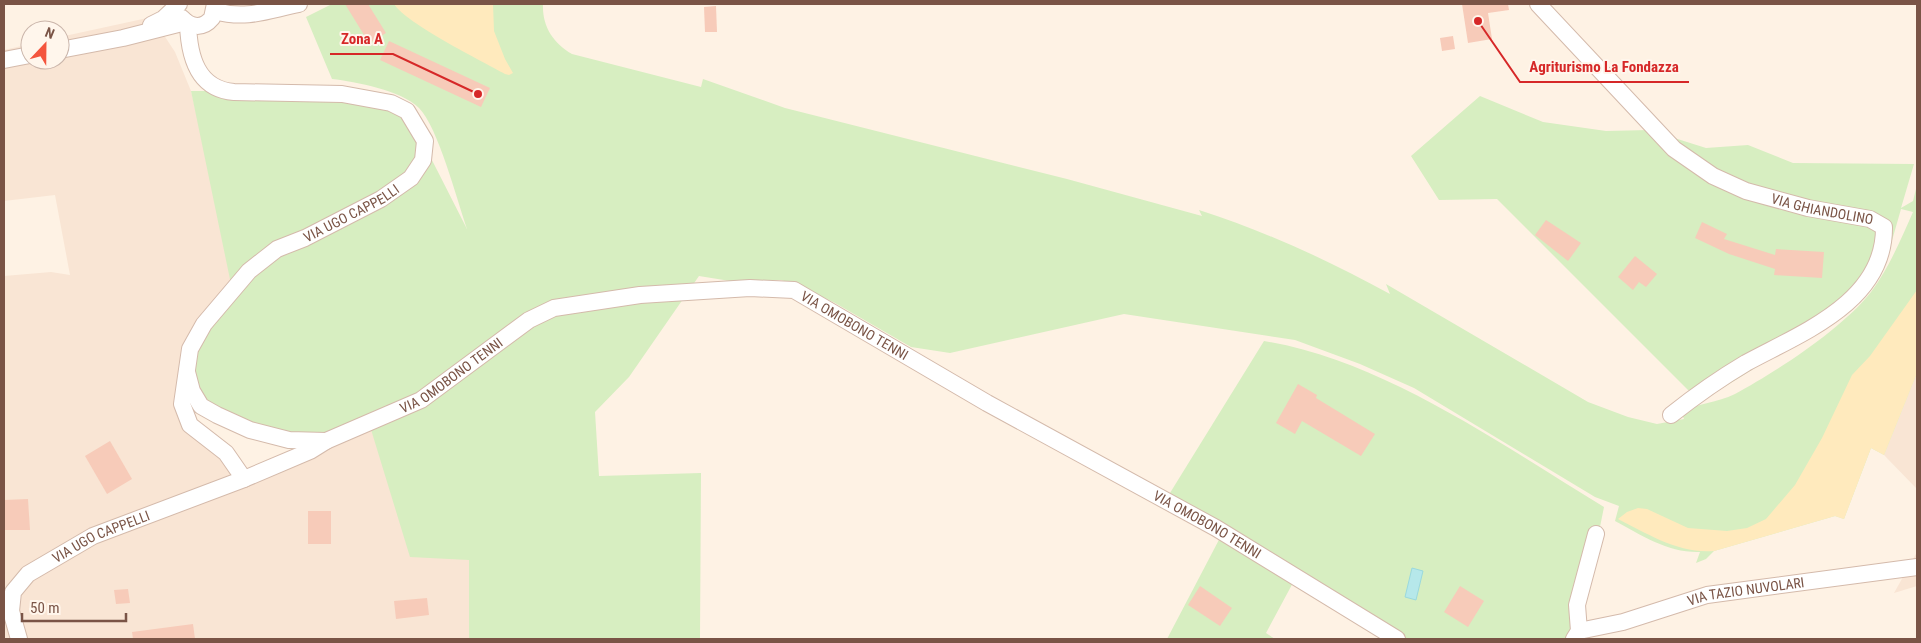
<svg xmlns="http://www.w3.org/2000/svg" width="1921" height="643" font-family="'Roboto Condensed',sans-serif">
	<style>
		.residential { fill: #f9e5d4 }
		.green { fill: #d7eec1 }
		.sand { fill: #ffeabd }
		.water { fill: #b6e8ea; stroke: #9bd9dd }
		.building { fill: #f7cbb9 }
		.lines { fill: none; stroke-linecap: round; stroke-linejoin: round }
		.minor-casing { stroke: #d4baab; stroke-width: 18 }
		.minor { stroke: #fff; stroke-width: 16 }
		.labels { text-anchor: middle; stroke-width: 4; stroke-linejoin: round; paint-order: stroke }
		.street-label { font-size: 14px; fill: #7a5446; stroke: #fff6ec }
		.leader { fill: none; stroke: #d62828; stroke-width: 2 }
		.callout-dot { fill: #d62828; stroke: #fff6ec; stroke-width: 2 }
		.callout-label { font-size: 15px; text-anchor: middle; font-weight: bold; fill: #d62828; stroke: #fff6ec; stroke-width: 4; stroke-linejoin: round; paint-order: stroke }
	</style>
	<rect width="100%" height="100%" fill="#fef2e4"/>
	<g class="residential">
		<path d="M152,17L175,52L191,91L219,211L232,289L182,404L244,479L369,423L387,475L469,560V639H4V276L51,272L70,275L55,195L4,201V50L30,44V60H60V37Z"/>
		<path d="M1917,373V489L1884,455Z"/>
		<path d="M1917,552V586L1894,593Z"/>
	</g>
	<g class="green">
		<path d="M332,4H543C542,26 553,43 572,54L701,87L703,79L785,108L1067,179L1202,216L1199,210C1267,232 1328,260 1390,294L1386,284L1588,402L1628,417L1657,424L1684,419L1681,412C1698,403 1717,403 1735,394C1776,372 1842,329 1871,292C1889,268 1901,239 1913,212L1901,209L1891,244L1862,294L1813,332L1700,402L1497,199L1439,200L1411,156L1480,96L1543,122L1606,131L1649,130L1706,148L1748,145L1793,163L1914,164L1901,208L1913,201L1917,185V373L1884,455L1871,448L1844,519L1835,516L1714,551L1706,559L1696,563L1700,552C1668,553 1643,536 1615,521L1619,506L1595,497L1414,388L1360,364L1295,340L1124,314L950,353L911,347L835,303L798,285L781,280L730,281L699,276L629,377L595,412L599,476L701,473L700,639H469V560L410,557L369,423L326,441L250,430L201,406L190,349L232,289L191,91H221L391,103L407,111L467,229C457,200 438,127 419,108C401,90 356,82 332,79L306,17Z"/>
		<path d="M1264,341C1383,360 1502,445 1604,507L1579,631L1574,639H1391L1295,579L1266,633L1275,639H1167L1222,534L1165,501Z"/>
	</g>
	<g class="sand">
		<path d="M394,4H493L494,31L505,59L513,73L509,75L505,74C480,60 407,24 394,4Z"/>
		<path d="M1917,290V373L1884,455L1871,448L1844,519L1835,516L1714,551C1679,554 1648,534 1618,519L1627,512L1638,508L1647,509L1688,528L1727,531L1747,528L1766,519L1795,485L1822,438L1852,375L1870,356Z"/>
	</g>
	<path class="water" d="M1412,568L1423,571L1416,600L1405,597Z"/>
	<g class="building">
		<path d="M345,4H368L386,33L369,43Z"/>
		<path d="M1462,4H1508L1509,10L1488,13L1492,39L1468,43Z"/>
		<path d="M716,6L717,32H705L704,7Z"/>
		<path d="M1453,36L1455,49L1442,51L1440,38Z"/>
		<path d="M389,41L490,88L481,107L380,60Z"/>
		<path d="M1546,220L1581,243L1568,261L1535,235Z"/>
		<path d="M1702,222L1727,234L1724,239L1775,255L1776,249L1824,252L1822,278L1774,275L1775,269L1729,254L1695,238Z"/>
		<path d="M1635,256L1657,274L1646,287L1639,282L1633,290L1618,277Z"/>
		<path d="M1298,384L1317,395L1316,398L1375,434L1361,456L1302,421L1295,434L1276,423Z"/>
		<path d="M110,441L132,479L107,494L85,456Z"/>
		<path d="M28,499L30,530H4V500Z"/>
		<rect x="308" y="511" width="23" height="33"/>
		<path d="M1200,586L1232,608L1220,626L1188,605Z"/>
		<path d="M1460,586L1484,601L1468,627L1444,612Z"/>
		<path d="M128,589L130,603L116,604L114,590Z"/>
		<path d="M427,598L429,615L396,619L394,601Z"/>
		<path d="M193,624L195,639H133L132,632Z"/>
	</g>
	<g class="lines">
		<g class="minor-casing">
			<g id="minor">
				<path id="s1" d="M1538,4L1674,149L1713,176L1746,191L1808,208L1870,219L1884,227C1885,302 1801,333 1746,363C1719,379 1695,396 1671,415"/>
				<path d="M215,11C247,20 268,10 299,4"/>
				<path d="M182,18C191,28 203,29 212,18L215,4"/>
				<path d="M151,25L163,19L179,4"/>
				<path d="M60,50L123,38L186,22"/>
				<path d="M4,60L30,55"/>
				<path id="s2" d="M187,372L192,391L201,406L217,415L250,430L289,440L326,441L421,400L529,320L554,308L640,295L750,288L794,290L987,403L1216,528L1397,639"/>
				<path d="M244,479L310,451L326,441"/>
				<path id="s3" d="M1579,631L1623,622L1707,595L1917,567"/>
				<path id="s4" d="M19,639L11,611L13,592L28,574L93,536L244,479L226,453L190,425L182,404L190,349L204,324L249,271L277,249L305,238L381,199L411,178L423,160L425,141L407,111L391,103L342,94L234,92C197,89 189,56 188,24"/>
				<path d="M1574,639L1579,631L1577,605L1596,534"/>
			</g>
		</g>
		<use href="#minor" class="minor"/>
	</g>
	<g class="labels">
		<g class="street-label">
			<text dy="5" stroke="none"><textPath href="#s1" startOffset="361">VIA GHIANDOLINO</textPath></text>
			<text dy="5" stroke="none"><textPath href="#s4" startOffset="680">VIA UGO CAPPELLI</textPath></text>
			<text dy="5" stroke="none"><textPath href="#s2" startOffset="746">VIA OMOBONO TENNI</textPath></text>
			<text dy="5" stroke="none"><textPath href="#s2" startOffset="311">VIA OMOBONO TENNI</textPath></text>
			<text dy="5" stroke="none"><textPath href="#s2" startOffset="1151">VIA OMOBONO TENNI</textPath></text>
			<text dy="5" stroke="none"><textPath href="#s4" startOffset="154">VIA UGO CAPPELLI</textPath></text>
			<text dy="5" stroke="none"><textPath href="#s3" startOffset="172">VIA TAZIO NUVOLARI</textPath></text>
		</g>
	</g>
	<path class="leader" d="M478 94L393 54H330M1478 21L1520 82H1689"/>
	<g class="callout-dot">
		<circle cx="478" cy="94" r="5"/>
		<circle cx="1478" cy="21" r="5"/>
	</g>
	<g class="callout-label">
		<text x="362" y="44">Zona A</text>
		<text x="1604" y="72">Agriturismo La Fondazza</text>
	</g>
	<rect width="1921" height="643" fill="none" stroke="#7a5446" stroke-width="10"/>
	<g transform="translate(45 45) rotate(22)"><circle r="24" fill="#fff6ec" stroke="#cab5aa"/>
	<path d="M0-4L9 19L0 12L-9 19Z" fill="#f4553d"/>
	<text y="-8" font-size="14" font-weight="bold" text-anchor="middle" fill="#7a5446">N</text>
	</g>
	<path d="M22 613v8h104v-8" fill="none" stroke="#7a5446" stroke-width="2.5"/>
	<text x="30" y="613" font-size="15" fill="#7a5446" stroke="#fff6ec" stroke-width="4" paint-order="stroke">50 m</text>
</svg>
